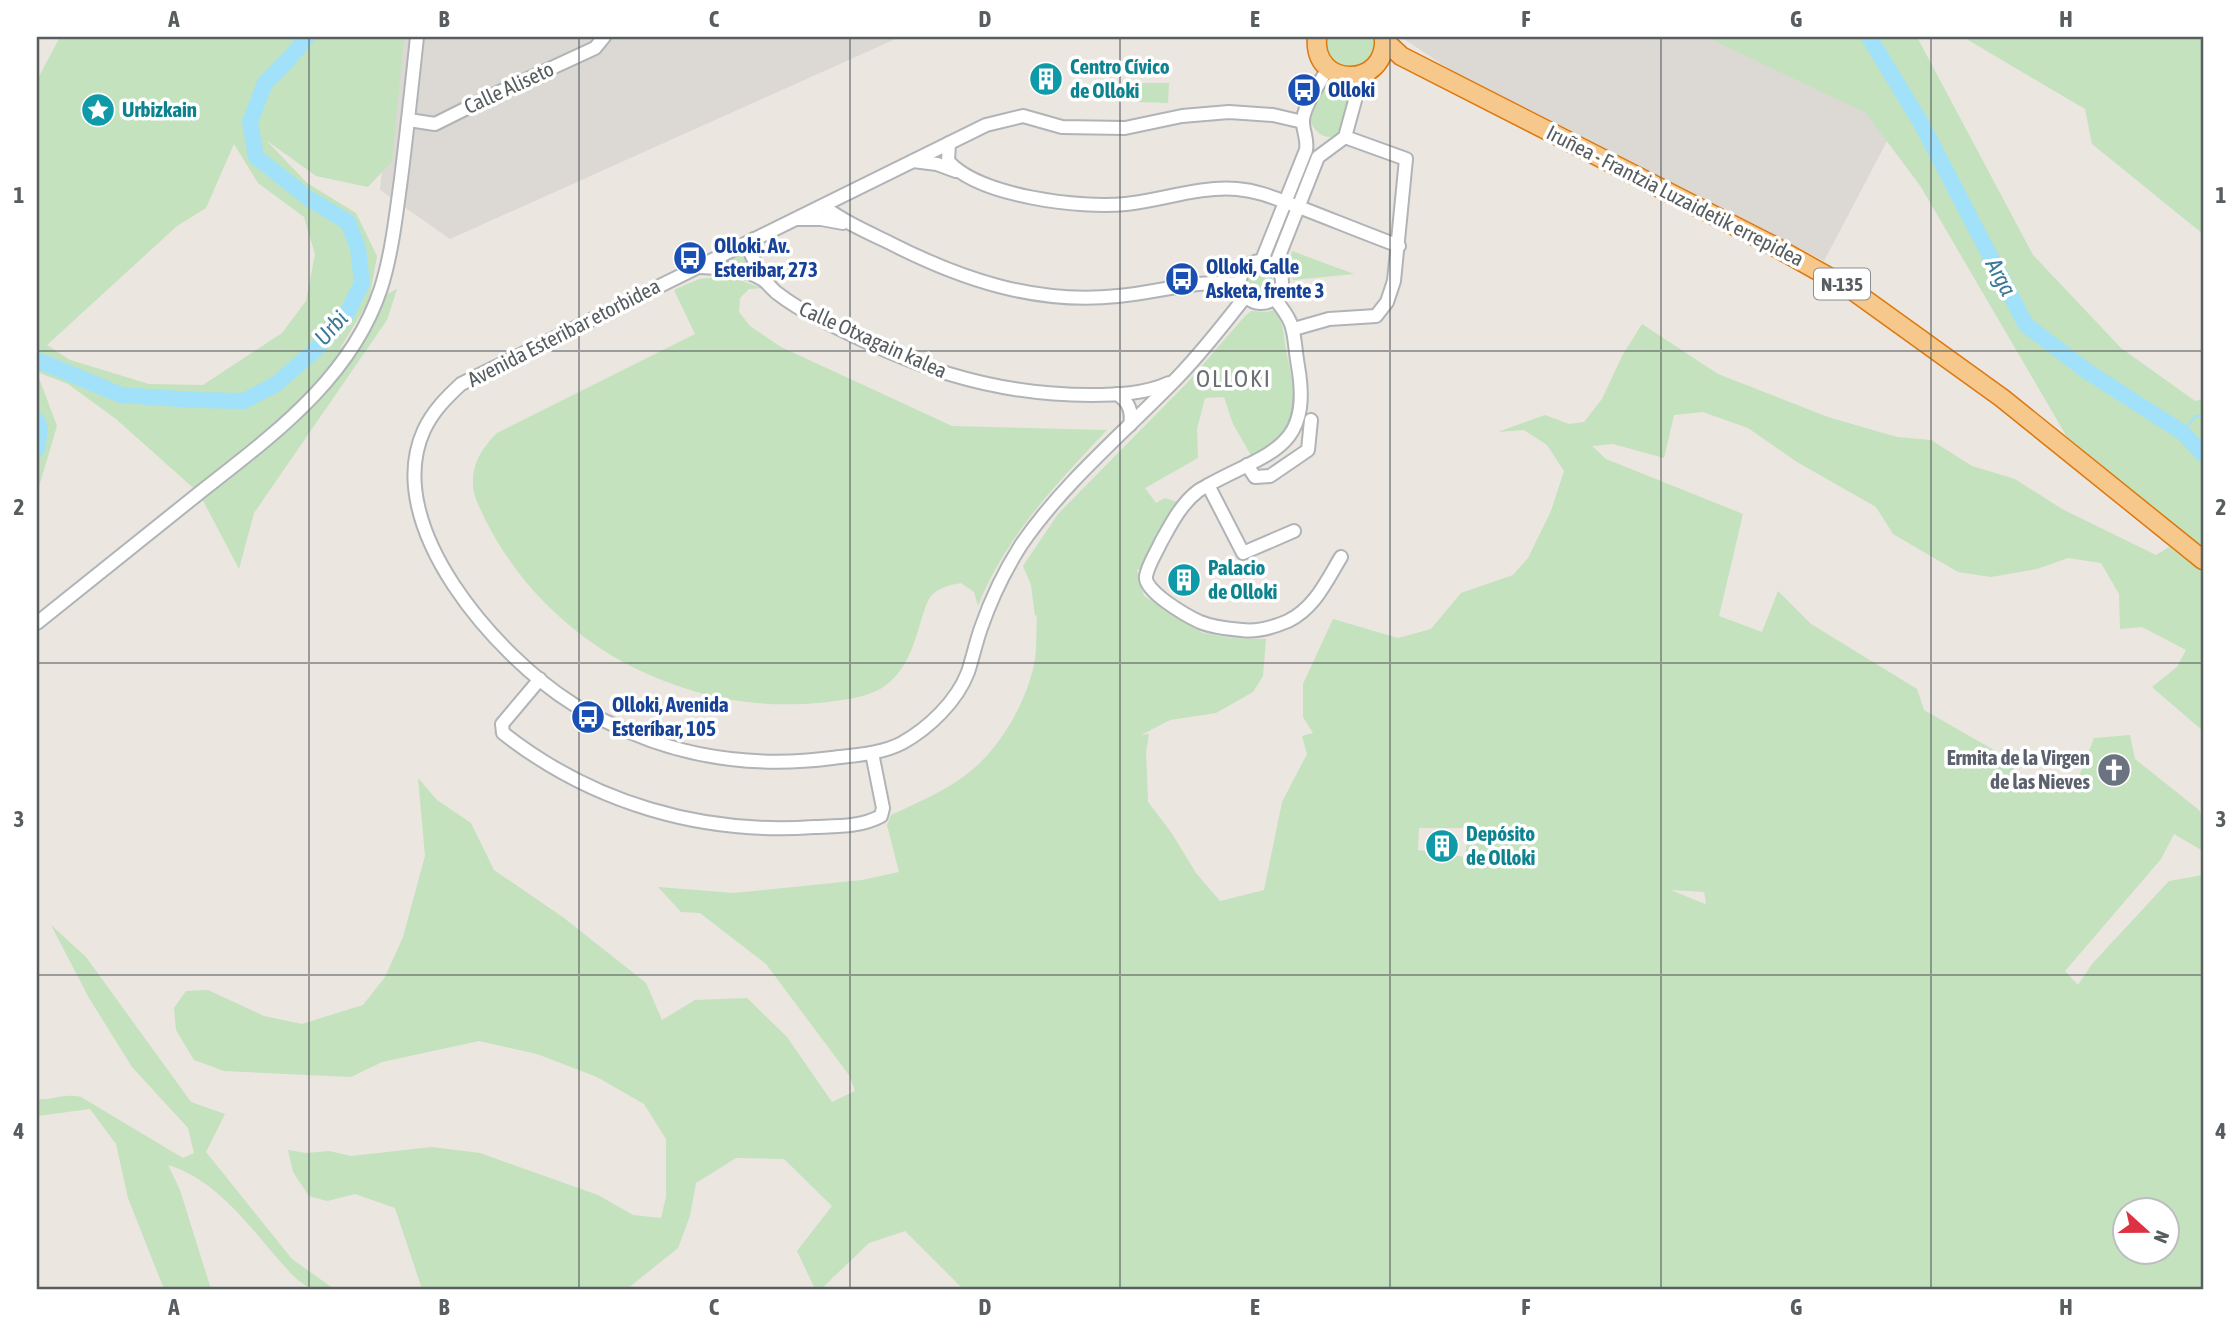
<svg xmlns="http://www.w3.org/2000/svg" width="2240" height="1326" font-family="'Asap Condensed',sans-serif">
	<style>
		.industrial { fill: #dcd8d4 }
		.green { fill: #c3e2bd; fill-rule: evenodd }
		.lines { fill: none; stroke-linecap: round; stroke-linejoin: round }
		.stream { stroke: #a1e2fa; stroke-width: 2.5 }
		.river { stroke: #a1e2fa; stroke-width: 16 }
		.minor-casing { stroke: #b0b4b7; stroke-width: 16 }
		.highway-casing { stroke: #dd780d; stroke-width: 21 }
		.minor { stroke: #fff; stroke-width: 12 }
		.highway { stroke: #f6c88b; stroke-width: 18 }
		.grid { fill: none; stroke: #585d60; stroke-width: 2; stroke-opacity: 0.55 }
		.labels { text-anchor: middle; stroke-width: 7; stroke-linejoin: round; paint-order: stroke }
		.shield { fill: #fff; stroke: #8a8e90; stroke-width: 2 }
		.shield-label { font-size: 19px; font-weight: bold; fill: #585d60 }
		.culture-label { font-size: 21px; font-weight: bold; fill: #0d838f; stroke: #fff; text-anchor: start }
		.street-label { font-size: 21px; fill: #585d60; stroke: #fff }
		.transit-label { font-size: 21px; font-weight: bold; fill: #164399; stroke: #fff; text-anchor: start }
		.worship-label { font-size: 21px; font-weight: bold; fill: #5b616d; stroke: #fff; text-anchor: end }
		.water-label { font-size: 23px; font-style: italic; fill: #3b7998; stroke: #fff }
		.quarter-label { font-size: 24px; letter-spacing: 2px; fill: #696f72; stroke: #fff }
		.neatline { fill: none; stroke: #585d60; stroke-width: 2.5 }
		.grid-label { font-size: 23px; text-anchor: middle; font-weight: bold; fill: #585d60 }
	</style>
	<rect width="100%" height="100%" fill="#ebe6df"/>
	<g class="industrial">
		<path d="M395,37H900L450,239L380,190Z"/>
		<path d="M1401,37H1706L1895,126L1824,261L1455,73Z"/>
	</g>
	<g class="green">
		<path d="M60,37H404L392,161L368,187L316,176L266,140L307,183L356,213L377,256L369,301L339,350L362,329L375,300L397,289L387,320L254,513L239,569L199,493L116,419L68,384L37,372V80ZM234,144L258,183L304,217L315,254L306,301L282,333L203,385L149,384L70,360L47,345L177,226L206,208Z"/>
		<path d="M1326,37H1375C1377,79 1320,75 1326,37Z"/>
		<path d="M1706,37H1917L2033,255L2121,348L2195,401L2203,399V549L2067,437L1921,187L1866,113Z"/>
		<path d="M1963,37H2203V234L2092,144L2085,109Z"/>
		<path d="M1333,82L1349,88C1350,100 1348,124 1339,133C1326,144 1312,130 1309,117L1326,87Z"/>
		<path d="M1139,83H1169L1168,103L1139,102Z"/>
		<path d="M745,247L753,269L717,261Z"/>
		<path d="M1292,251L1354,274L1293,280L1290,262Z"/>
		<circle cx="1260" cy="282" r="13"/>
		<path d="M728,276L762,288L749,289L740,298L739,312L750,326L781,347L952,426L1107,430C1056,484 1005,537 978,606L974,592L961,583C950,585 940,587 932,595C926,601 923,615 920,624C909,662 897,690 854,698C796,709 737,706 681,687C649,676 619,662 591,642C547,611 509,568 485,519C480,508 473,496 473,484C472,463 483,447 497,433L695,334L674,290L699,279Z"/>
		<path d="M1274,310C1285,325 1283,333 1286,350C1298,410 1306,419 1252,457L1233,424L1224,397L1205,398L1197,429L1198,458L1145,488L1156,503L1165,498L1177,502L1143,568L1137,570L1144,596L1203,633L1231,638L1266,639L1263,676L1253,692L1216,713L1170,720L1141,735L1149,734L1146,752L1148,802L1171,832L1196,873L1220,901L1264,890L1282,802L1307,754L1302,736L1313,733L1303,717V684L1333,619L1398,638L1431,629L1461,593L1513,575L1528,558L1551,511L1564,471L1547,445L1524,430L1498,432L1545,415L1569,424L1584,422L1602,399L1622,356L1642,324L1718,374L1828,417L1897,437L1931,440L1972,466L2015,479L2062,509L2156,555L2169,547L2203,572V731L2152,687L2177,667L2186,650L2142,627L2120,629L2119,594L2101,563L2068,558L2037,569L1991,577L1958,572L1893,534L1876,507L1797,462L1748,428L1703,412L1674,415L1664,458L1613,444L1592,446L1606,459L1743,514L1719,616L1762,632L1778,591L1811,624L1917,689L1924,710L1999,753L2038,792L2076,784L2094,738L2130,735L2135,759L2199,810L2203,819V851L2174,834L2161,859L2065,971L2078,985L2092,964L2169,881L2203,875V1289H963L905,1231L869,1243L821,1289H815L797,1251L832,1206L784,1159L736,1158L696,1183L690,1216L678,1248L627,1289H422L395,1208L355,1194L327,1201L309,1196L293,1172L288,1150L306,1153L329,1151L351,1156L432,1147L480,1153L598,1195L633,1215L661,1218L666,1197V1139L644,1104L597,1077L537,1054L479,1041L382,1062L351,1077L224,1071L194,1060L176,1030L174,1008L186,991L208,990L264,1016L302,1024L363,1005L385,977L403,937L425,856L418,778L437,800L471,823L494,870L564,918L646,983L662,1020L695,1000L747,998L787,1037L832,1102L855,1091L849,1075L766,964L700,913L681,912L658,887L734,893L862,880L899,872L887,825L891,815C919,802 948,790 972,770C1002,746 1029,697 1035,659C1037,645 1036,629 1037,615L1035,616L1031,585L1023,566L1058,514L1187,383L1244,317L1251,311L1267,312ZM1419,828H1475L1476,829L1467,842L1465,857L1418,850ZM1671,890L1704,892L1706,903L1705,904ZM2124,1210H2166V1252H2124Z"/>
		<path d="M37,373L57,426L37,493Z"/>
		<path d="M51,925L86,957L191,1102L225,1114L206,1152L292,1259L334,1289C327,1289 318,1291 312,1289C296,1282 283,1264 272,1252C243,1218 212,1178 168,1165L180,1190L210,1286L213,1289H164L128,1198L116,1144L90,1109L37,1116V1099C53,1101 62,1093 81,1097L183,1158L194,1153L188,1128L132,1067L89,998Z"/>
	</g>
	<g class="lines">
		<path class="stream" d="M2182,432L2196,416H2203"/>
		<g class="river">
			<path d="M1869,37L1921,123L2026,325L2088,372L2182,432L2203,454"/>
			<path d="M37,360L121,395L194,400L244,401L276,384L313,352L345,317L362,283L358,248L348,222L311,200L256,157L250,122L265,83L289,59L307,37"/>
			<path d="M37,420L40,429L37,449"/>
		</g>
		<g class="minor-casing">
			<g id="minor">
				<path d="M409,120L435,124L493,95L595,48L604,37"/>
				<path d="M949,143L948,161C978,196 1081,209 1126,204C1163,200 1199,186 1237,189C1262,191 1281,201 1304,209C1335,221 1367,234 1399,246"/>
				<path d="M913,161L937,164L956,171"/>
				<path d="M823,206C843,221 865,231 888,242C960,279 1036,305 1118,296C1160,292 1196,279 1239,284"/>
				<path d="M798,219H821L843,223"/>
				<path d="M754,239L751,254L763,279"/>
				<path d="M1262,260L1306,150C1308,139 1303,132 1303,122C1302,108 1321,81 1328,68"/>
				<circle cx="1261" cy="282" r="21"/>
				<path d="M1275,266L1318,157L1345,137L1362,75"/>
				<path d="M699,267C720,268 743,268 762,279C767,282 772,289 777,293C790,303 803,311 818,318C908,365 988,395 1091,395C1116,395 1145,394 1169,383"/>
				<path d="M1245,297C1224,324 1202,352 1178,377C1125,432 1064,482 1021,545C1005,570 991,599 981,628C976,642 973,657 968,672C957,701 929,728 902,743C881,754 855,755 832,758C765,767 695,760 632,733C613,725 592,716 573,704C498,657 380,526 424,430C433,411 446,398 461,384L986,125L1023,116L1062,127L1125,128L1182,116L1229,112L1273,115L1303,122"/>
				<path d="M1274,298C1298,327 1292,331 1298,366C1312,447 1272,451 1212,483C1208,486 1202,488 1198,491C1181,504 1171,524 1161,542C1156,553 1148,565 1146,576C1143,591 1187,616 1200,622C1212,627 1229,629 1242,630C1257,632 1274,627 1288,621C1315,608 1327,580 1341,557"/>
				<path d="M1294,329L1329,319L1376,316L1387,302L1394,281L1406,159L1345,137"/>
				<path d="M1117,394C1128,401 1133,411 1130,425"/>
				<path d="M1247,465L1255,477L1270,476L1308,450L1311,420"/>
				<path d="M1208,485L1243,553L1294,531"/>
				<path d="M37,623C90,580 144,537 198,494C270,437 351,380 381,288C392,253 396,215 401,179C407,131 412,84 417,37"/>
				<path d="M540,679L502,724L503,733C592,803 702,835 814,827C837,826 861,827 881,816L883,808L872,753"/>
			</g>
		</g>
		<g class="highway-casing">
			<g id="highway">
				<path d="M1317,37C1312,89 1388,89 1384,37"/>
				<path d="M1385,41L1401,56L1770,244L1852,290L2002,398L2203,560"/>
			</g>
		</g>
		<use href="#minor" class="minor"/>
		<use href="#highway" class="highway"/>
	</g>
	<path class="grid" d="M309,37V1289M579,37V1289M850,37V1289M1120,37V1289M1390,37V1289M1661,37V1289M1931,37V1289M37,351H2203M37,663H2203M37,975H2203"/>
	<defs>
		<g id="building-disc" transform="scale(1.75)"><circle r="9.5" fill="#0f9aa8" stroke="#fff"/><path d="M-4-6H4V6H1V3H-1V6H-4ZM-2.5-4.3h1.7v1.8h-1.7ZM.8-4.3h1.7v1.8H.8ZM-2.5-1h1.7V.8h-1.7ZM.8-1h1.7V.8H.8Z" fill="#fff"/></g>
		<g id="bus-disc" transform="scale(1.75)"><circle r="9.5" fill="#1a4fb4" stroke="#fff"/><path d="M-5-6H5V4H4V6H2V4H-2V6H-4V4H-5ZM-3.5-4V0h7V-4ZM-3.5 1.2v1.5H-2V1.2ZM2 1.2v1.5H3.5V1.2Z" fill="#fff"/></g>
		<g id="sight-disc" transform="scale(1.75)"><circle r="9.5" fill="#0f9aa8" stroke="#fff"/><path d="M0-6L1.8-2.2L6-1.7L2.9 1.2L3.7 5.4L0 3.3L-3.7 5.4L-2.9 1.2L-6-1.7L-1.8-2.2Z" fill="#fff"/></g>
		<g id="church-disc" transform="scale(1.75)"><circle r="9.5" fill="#6b7280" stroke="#fff"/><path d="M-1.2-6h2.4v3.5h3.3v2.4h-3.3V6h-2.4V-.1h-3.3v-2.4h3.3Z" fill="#fff"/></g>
	</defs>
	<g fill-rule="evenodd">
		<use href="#building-disc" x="1046" y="79"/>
		<use href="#bus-disc" x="1304" y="90"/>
		<use href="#sight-disc" x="98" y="110"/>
		<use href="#bus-disc" x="690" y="258"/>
		<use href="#bus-disc" x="1182" y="279"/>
		<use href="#building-disc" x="1184" y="580"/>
		<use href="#bus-disc" x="588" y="717"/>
		<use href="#church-disc" x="2114" y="770"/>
		<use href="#building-disc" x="1442" y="846"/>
	</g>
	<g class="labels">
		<rect class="shield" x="1814" y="268.5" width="56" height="31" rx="5"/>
		<g class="shield-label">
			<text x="1842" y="291">N-135</text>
		</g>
		<g class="culture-label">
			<text x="1070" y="74">Centro Cívico<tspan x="1070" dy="24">de Olloki</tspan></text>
			<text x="122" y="117">Urbizkain</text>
			<text x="1208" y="575">Palacio<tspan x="1208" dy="24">de Olloki</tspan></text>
			<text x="1466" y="841">Depósito<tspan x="1466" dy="24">de Olloki</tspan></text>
		</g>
		<g class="street-label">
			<text transform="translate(509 88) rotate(-25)" y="7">Calle Aliseto</text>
			<text transform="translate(1675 196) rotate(27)" y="7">Iruñea - Frantzia Luzaidetik errepidea</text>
			<text transform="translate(564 333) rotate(-27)" y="7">Avenida Esteribar etorbidea</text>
			<text transform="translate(873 340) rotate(24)" y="7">Calle Otxagain kalea</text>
		</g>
		<g class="transit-label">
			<text x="1328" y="97">Olloki</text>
			<text x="714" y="253">Olloki. Av.<tspan x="714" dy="24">Esteribar, 273</tspan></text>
			<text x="1206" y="274">Olloki, Calle<tspan x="1206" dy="24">Asketa, frente 3</tspan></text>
			<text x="612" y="712">Olloki, Avenida<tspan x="612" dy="24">Esteríbar, 105</tspan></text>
		</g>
		<g class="worship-label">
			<text x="2090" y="765">Ermita de la Virgen<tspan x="2090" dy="24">de las Nieves</tspan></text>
		</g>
		<g class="water-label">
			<text transform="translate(2001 277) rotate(62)" y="8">Arga</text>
			<text transform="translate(331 328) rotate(-48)" y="8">Urbi</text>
		</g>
		<g class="quarter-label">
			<text x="1234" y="387">OLLOKI</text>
		</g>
	</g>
	<rect width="2240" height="1326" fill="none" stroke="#ffffff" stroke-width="77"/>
	<g transform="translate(2146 1231) rotate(111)"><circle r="33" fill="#ffffff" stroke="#bcbebf" stroke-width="2"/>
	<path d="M0-5L12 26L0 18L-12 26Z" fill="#de3243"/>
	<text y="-10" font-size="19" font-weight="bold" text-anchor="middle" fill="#585d60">N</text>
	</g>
	<rect x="38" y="38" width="2164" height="1250" class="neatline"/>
	<g class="grid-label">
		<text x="174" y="27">A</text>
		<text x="444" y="27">B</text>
		<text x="714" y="27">C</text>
		<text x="985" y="27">D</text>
		<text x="1255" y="27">E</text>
		<text x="1526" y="27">F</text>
		<text x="1796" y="27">G</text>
		<text x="2066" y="27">H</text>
		<text x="19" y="203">1</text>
		<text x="2221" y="203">1</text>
		<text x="19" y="515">2</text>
		<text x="2221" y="515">2</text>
		<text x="19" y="827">3</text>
		<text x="2221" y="827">3</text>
		<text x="19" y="1139">4</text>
		<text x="2221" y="1139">4</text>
		<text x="174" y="1315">A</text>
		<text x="444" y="1315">B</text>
		<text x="714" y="1315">C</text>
		<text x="985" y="1315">D</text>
		<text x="1255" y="1315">E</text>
		<text x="1526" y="1315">F</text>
		<text x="1796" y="1315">G</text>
		<text x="2066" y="1315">H</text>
	</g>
</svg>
